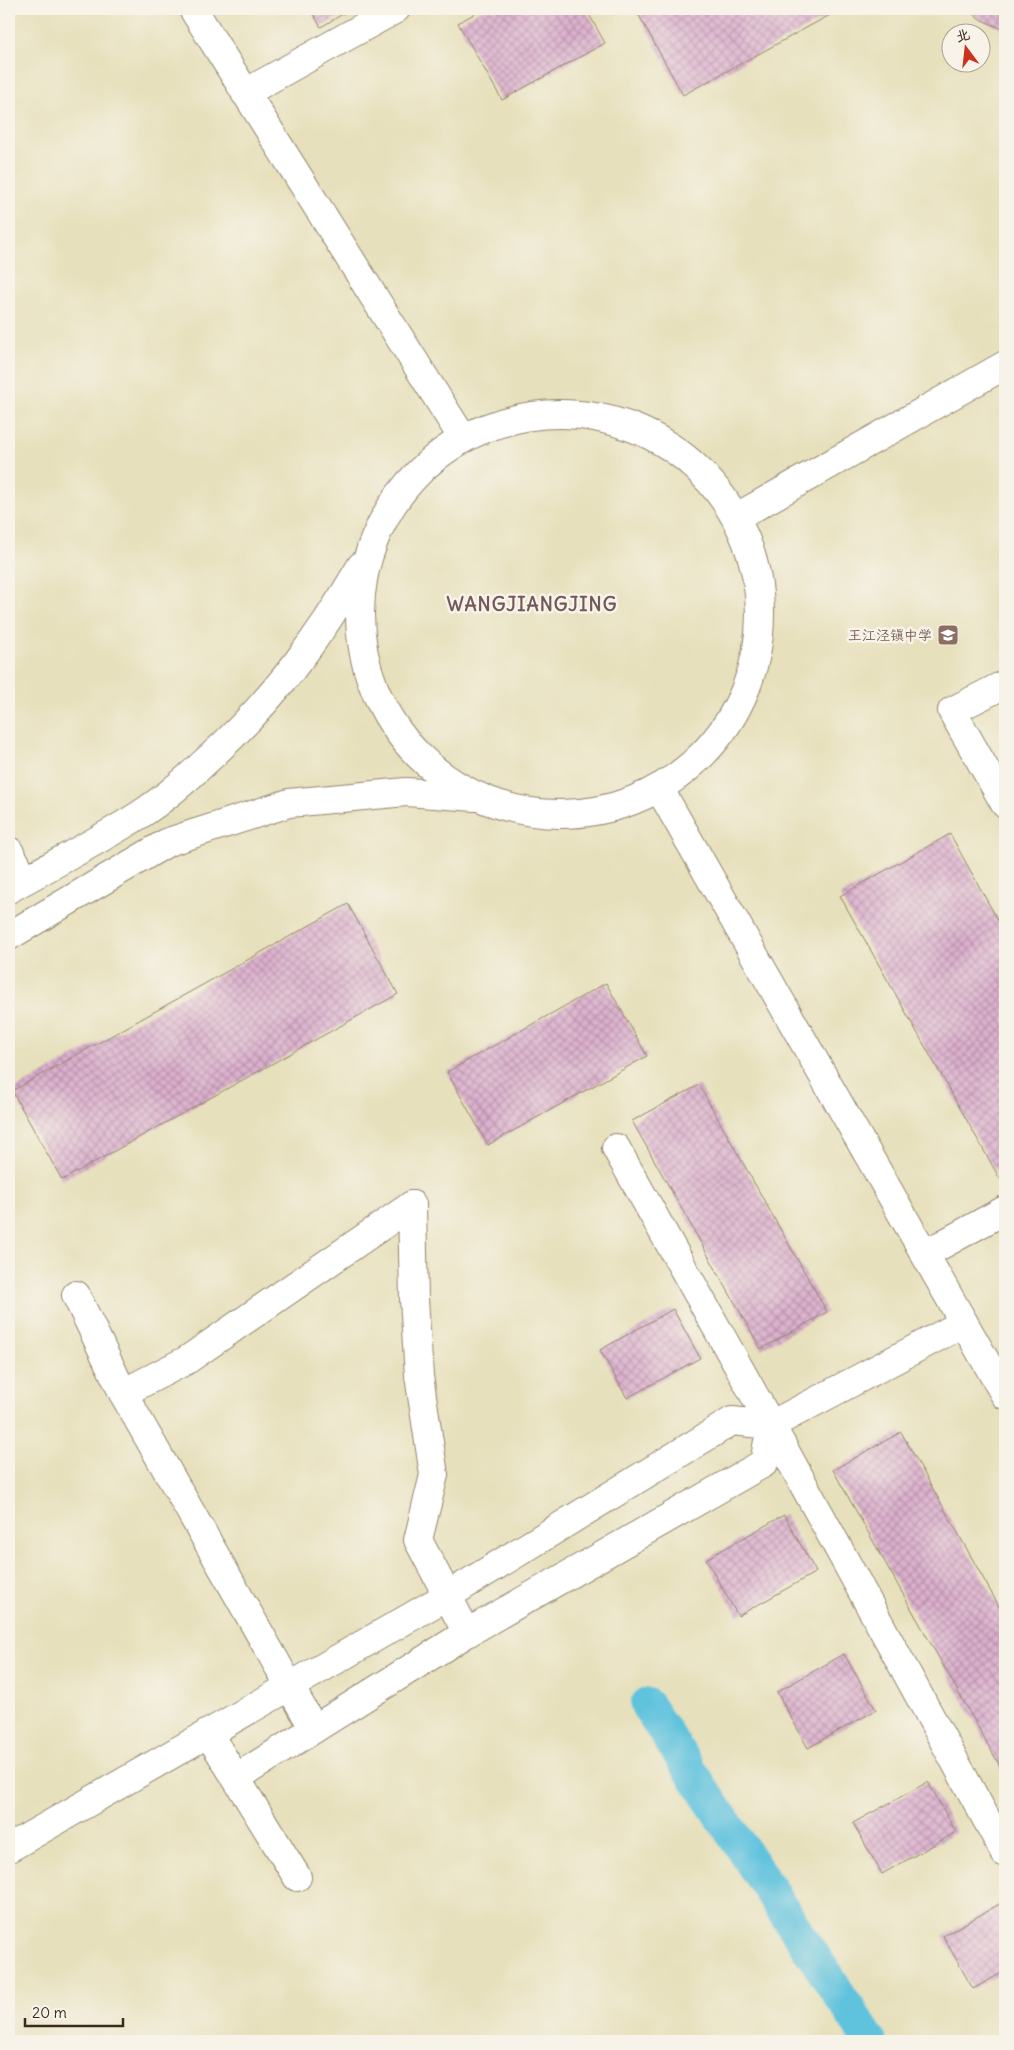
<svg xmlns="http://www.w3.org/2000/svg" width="1014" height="2050" font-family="Delius,'LXGW WenKai TC',sans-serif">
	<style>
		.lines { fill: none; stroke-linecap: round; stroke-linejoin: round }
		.canal { stroke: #60c3de; stroke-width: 34 }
		.building { fill: url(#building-cross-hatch) }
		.minor-casing { stroke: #91856d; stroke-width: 30 }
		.minor { stroke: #fff; stroke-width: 28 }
		.labels { text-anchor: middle; stroke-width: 5; stroke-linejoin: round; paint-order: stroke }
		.education-label { font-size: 14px; fill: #785e54; stroke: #f7f3e8; text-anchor: end }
		.district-label { font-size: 19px; font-weight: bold; letter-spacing: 1px; fill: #73595c; stroke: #f7f3e8 }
	</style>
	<defs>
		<pattern id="building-cross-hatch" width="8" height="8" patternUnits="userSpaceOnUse" patternTransform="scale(1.25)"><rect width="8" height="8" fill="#dcb0ce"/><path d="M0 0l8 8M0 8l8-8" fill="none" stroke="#b48fa7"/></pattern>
	</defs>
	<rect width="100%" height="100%" fill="#f7f3e8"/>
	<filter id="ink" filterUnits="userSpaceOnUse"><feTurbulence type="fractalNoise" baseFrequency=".02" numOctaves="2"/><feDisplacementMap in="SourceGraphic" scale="10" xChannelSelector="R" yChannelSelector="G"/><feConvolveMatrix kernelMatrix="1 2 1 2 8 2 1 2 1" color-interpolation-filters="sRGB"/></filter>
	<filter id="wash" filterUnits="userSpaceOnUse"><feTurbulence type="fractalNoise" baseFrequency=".0096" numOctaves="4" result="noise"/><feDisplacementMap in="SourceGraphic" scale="20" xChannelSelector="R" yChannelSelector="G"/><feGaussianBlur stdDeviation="1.12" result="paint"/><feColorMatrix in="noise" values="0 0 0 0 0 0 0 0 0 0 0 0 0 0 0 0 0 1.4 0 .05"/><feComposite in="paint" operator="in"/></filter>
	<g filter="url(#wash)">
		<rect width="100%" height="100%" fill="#e7e0bc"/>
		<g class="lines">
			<path class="canal" d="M647,1705L870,2041"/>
		</g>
		<g id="blocks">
			<g class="building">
				<path d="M310,9H351L321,27Z"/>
				<path d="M483,9H586L605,43L502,100L458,23Z"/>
				<path d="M638,9H841L683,95L636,10Z"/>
				<path d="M965,9H1005V30L982,20Z"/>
				<path d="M950,834L1005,933V1176L1000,1179L840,896Z"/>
				<path d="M348,904L398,994L62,1180L12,1091Z"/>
				<path d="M606,983L647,1056L488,1145L447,1072Z"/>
				<path d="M699,1085L827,1312L761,1349L632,1121Z"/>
				<path d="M673,1309L700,1358L627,1398L600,1350Z"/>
				<path d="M901,1432L1005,1617V1775L833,1470Z"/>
				<path d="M784,1515L816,1572L738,1616L706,1559Z"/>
				<path d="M844,1654L876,1710L808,1748L777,1692Z"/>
				<path d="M928,1782L956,1832L882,1874L853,1823Z"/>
				<path d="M1005,1901V1971L973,1989L943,1936Z"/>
			</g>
		</g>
	</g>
	<g filter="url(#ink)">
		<use href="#blocks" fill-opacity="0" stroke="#91856d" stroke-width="1"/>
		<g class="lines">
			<g class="minor-casing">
				<g id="minor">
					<path d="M193,9L462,437"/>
					<path d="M245,93L396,9"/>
					<circle cx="560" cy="614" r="200"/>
					<path d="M737,517L1005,365"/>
					<path d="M1005,684L952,711L1005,804"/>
					<path d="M659,788L1005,1395"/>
					<path d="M9,851L25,879"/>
					<path d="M9,889C53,864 99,841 141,814C164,799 186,780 206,761C270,704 318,640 361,566"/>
					<path d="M9,936L168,842L289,803L406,792L475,797"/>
					<path d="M616,1148L771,1425L1005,1853"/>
					<path d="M412,1205L414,1299L419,1376L434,1475L418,1540L467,1633"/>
					<path d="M925,1254L1005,1210"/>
					<path d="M76,1295L123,1393L314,1729"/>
					<path d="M123,1393L187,1360L412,1205"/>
					<path d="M208,1733L297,1877"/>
					<path d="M236,1778L467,1633L764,1463L771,1425"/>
					<path d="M9,1848L447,1596L732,1421L771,1425L964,1323"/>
				</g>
			</g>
			<use href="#minor" class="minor"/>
		</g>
	</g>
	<defs>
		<g id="school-square" transform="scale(1.125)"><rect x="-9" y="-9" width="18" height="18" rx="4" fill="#8d6e63" stroke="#f7f3e8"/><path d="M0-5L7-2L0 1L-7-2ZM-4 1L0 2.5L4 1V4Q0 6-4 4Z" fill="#fff"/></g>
	</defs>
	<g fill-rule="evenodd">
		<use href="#school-square" x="948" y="635"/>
	</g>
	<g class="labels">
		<g class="education-label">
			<text x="932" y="640">王江泾镇中学</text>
		</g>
		<g class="district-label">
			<text x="532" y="611">WANGJIANGJING</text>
		</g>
	</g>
	<rect width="1014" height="2050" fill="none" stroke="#f7f3e8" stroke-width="30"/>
	<g transform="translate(966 48) rotate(345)"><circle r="24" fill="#f7f3e8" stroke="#aca397"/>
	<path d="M0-4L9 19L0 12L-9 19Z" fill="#c8321e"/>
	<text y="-8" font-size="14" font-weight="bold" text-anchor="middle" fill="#3b2a1e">北</text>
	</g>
	<path d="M25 2018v8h98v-8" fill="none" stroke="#3b2a1e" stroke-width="2.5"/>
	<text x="32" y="2018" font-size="15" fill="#3b2a1e" stroke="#f7f3e8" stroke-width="4" paint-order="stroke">20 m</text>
</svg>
